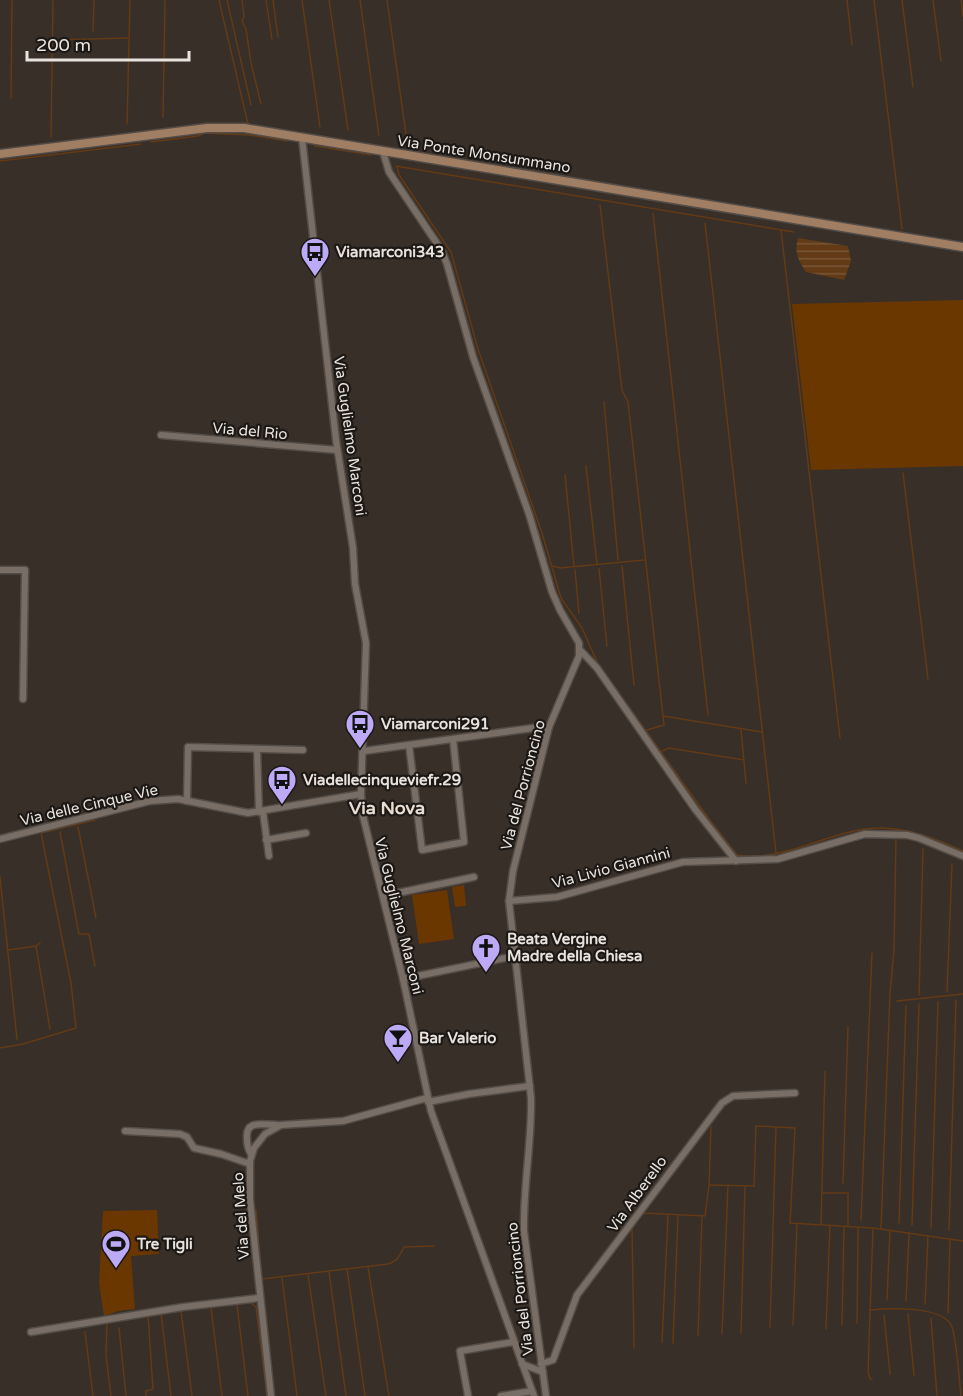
<svg xmlns="http://www.w3.org/2000/svg" width="963" height="1396" font-family="'Varela Round',sans-serif">
	<style>
		.park { fill: #6b3700 }
		.water { fill: url(#water-rules) }
		.lines { fill: none; stroke-linecap: round; stroke-linejoin: round }
		.stream { stroke: #623a16; stroke-width: 1.5 }
		.street-casing { stroke: #544c46; stroke-width: 9 }
		.secondary-casing { stroke: #544c46; stroke-width: 11 }
		.street { stroke: #786e66; stroke-width: 6 }
		.secondary { stroke: #9f7e64; stroke-width: 8 }
		.labels { text-anchor: middle; stroke-width: 4.5; stroke-linejoin: round; paint-order: stroke }
		.street-label { font-size: 15px; fill: #e9e3de; stroke: #1c1815 }
		.poi-label { font-size: 15px; font-weight: bold; fill: #e9e3de; stroke: #1c1815; text-anchor: start }
		.quarter-label { font-size: 18px; font-weight: bold; fill: #e8dcd3; stroke: #1c1815 }
	</style>
	<defs>
		<pattern id="water-rules" width="6" height="5" patternUnits="userSpaceOnUse" patternTransform="scale(1.5)"><rect width="6" height="5" fill="#623a16"/><path d="M0 2.5h6" fill="none" stroke="#785637"/></pattern>
	</defs>
	<rect width="100%" height="100%" fill="#382f28"/>
	<g class="park">
		<path d="M963,300V466L811,470L792,304Z"/>
		<path d="M464,885L466,906L455,907L452,887Z"/>
		<path d="M447,890L454,939L419,944L412,895Z"/>
		<path d="M157,1210L159,1254L131,1256L135,1309L118,1311L104,1316L99,1283L103,1211Z"/>
	</g>
	<path class="water" d="M798,238L848,246L851,261L844,280L806,272C798,260 794,252 798,238Z"/>
	<g class="lines">
		<g class="stream">
			<path d="M219,0L248,124"/>
			<path d="M227,0L251,105"/>
			<path d="M242,0L244,16L242,22L246,29L251,63L261,104"/>
			<path d="M266,0L272,39"/>
			<path d="M273,0L278,37"/>
			<path d="M302,0L320,127"/>
			<path d="M329,0L348,130"/>
			<path d="M360,0L379,136"/>
			<path d="M387,0L407,141"/>
			<path d="M847,0L852,45"/>
			<path d="M874,0L902,229"/>
			<path d="M902,0L913,87"/>
			<path d="M933,0L941,61"/>
			<path d="M961,0L963,16"/>
			<path d="M93,31L94,0"/>
			<path d="M53,40L128,38"/>
			<path d="M11,98L12,0"/>
			<path d="M163,117L165,0"/>
			<path d="M127,124L130,0"/>
			<path d="M51,137L53,0"/>
			<path d="M151,142L198,136L204,133L249,135L287,141"/>
			<path d="M315,146L371,155"/>
			<path d="M0,161L141,144"/>
			<path d="M396,166L794,232"/>
			<path d="M397,167L399,175L451,252L478,349L542,533L561,598L582,628L598,664L709,819L737,855C785,863 830,829 878,828C907,827 937,839 963,851"/>
			<path d="M600,205L622,390L628,402L664,725L647,730"/>
			<path d="M653,213L708,715"/>
			<path d="M705,223L776,853"/>
			<path d="M781,230L840,738"/>
			<path d="M604,402L618,560"/>
			<path d="M586,466L597,564"/>
			<path d="M903,473L928,679"/>
			<path d="M565,475L574,566"/>
			<path d="M553,566L560,568L644,560"/>
			<path d="M622,566L634,685"/>
			<path d="M599,569L607,646"/>
			<path d="M575,570L579,613"/>
			<path d="M663,716L762,732"/>
			<path d="M741,730L746,783"/>
			<path d="M662,751L669,748L744,760"/>
			<path d="M78,827L96,918"/>
			<path d="M60,832L79,934H89L95,966"/>
			<path d="M0,877L17,1039"/>
			<path d="M36,946L50,1029"/>
			<path d="M8,950L36,946L40,943"/>
			<path d="M947,992L952,864"/>
			<path d="M919,995L923,849"/>
			<path d="M897,1001L963,994"/>
			<path d="M0,1048L23,1044L76,1028L71,983L41,833L95,820"/>
			<path d="M843,1183L848,1027"/>
			<path d="M709,1185L754,1186L756,1126L795,1128L790,1223L873,1228L963,1241"/>
			<path d="M822,1193H848V1225"/>
			<path d="M256,1210L261,1270"/>
			<path d="M643,1213L705,1216L709,1185L711,1127"/>
			<path d="M861,1220L872,953"/>
			<path d="M899,1223L906,1006"/>
			<path d="M821,1224L825,1071"/>
			<path d="M912,1225L919,1004"/>
			<path d="M632,1228L634,1348"/>
			<path d="M881,1228L890,993L894,950L896,838"/>
			<path d="M931,1228L938,1002"/>
			<path d="M949,1230L956,1000"/>
			<path d="M368,1267L389,1396"/>
			<path d="M347,1269L365,1396"/>
			<path d="M329,1272L346,1396"/>
			<path d="M308,1275L326,1396"/>
			<path d="M282,1278L297,1396"/>
			<path d="M262,1279L388,1264C398,1261 400,1255 404,1247L434,1246"/>
			<path d="M887,1300L890,1230"/>
			<path d="M906,1301L909,1233"/>
			<path d="M250,1302L256,1307L267,1396"/>
			<path d="M925,1304L928,1236"/>
			<path d="M237,1305L248,1396"/>
			<path d="M211,1308L222,1396"/>
			<path d="M870,1310C890,1308 936,1306 950,1323C957,1332 959,1382 961,1396"/>
			<path d="M181,1311L192,1396"/>
			<path d="M161,1313L171,1396"/>
			<path d="M948,1313L950,1239"/>
			<path d="M908,1314L914,1375"/>
			<path d="M884,1315L890,1374"/>
			<path d="M931,1318L937,1396"/>
			<path d="M107,1322L106,1355L111,1396"/>
			<path d="M857,1323L858,1228"/>
			<path d="M793,1325L797,1224"/>
			<path d="M842,1325L844,1227"/>
			<path d="M770,1327L776,1127"/>
			<path d="M119,1328L126,1396"/>
			<path d="M826,1329L830,1225"/>
			<path d="M85,1332L93,1396"/>
			<path d="M741,1333L745,1187"/>
			<path d="M38,1334L103,1323"/>
			<path d="M722,1334L728,1185"/>
			<path d="M698,1336L702,1217"/>
			<path d="M268,1337L274,1396"/>
			<path d="M662,1342L668,1215"/>
			<path d="M673,1343L678,1215"/>
			<path d="M872,1379H870L868,1372L873,1228"/>
			<path d="M146,1396V1391L153,1389L148,1315"/>
		</g>
		<g class="street-casing">
			<g id="street">
				<path d="M302,138L336,440L353,548L355,584L366,643L361,794L362,812L403,979L431,1111L534,1396"/>
				<path d="M383,152L389,172L442,251L447,264L473,357L529,514L552,592L560,610L579,643V656L549,727L513,871L509,901L531,1098C532,1142 523,1186 524,1231L546,1396"/>
				<path d="M161,435L337,450"/>
				<path d="M0,570H25L23,699"/>
				<path d="M580,650L597,668L695,809L736,861"/>
				<path d="M409,745L422,850L464,842L453,739"/>
				<path d="M257,749L259,812"/>
				<path d="M364,751L533,728L549,727"/>
				<path d="M187,801L188,747L303,750"/>
				<path d="M263,812L269,856"/>
				<path d="M0,839L150,801L178,799L248,813L361,794"/>
				<path d="M266,840L306,833"/>
				<path d="M383,896L474,877"/>
				<path d="M509,901L557,897L683,862L778,859L865,834L907,835L919,838L963,856"/>
				<path d="M403,979L515,956"/>
				<path d="M428,1102L469,1094L530,1086"/>
				<path d="M125,1131L180,1134L187,1137L194,1148L221,1154L250,1164"/>
				<path d="M251,1154C248,1149 247,1145 247,1139C245,1119 263,1125 278,1125"/>
				<path d="M31,1332L183,1307L259,1298"/>
				<path d="M522,1364L543,1372"/>
				<path d="M541,1364L553,1360L577,1295L722,1103L733,1096L795,1093"/>
				<path d="M271,1396L250,1200V1161L254,1148L265,1134L281,1125L343,1121L427,1098"/>
				<path d="M468,1396L460,1351L513,1342"/>
				<path d="M501,1396L532,1391"/>
			</g>
		</g>
		<g class="secondary-casing">
			<path id="secondary" d="M0,154L207,128H244L963,247"/>
		</g>
		<use href="#street" class="street"/>
		<use href="#secondary" class="secondary"/>
	</g>
	<defs>
		<g id="bus-pin" transform="scale(1.5)"><path d="M0 17L-7.5 6A9.5 9.5 0 1 1 7.5 6Z" fill="#bcaaf6" stroke="#1c1815"/><path d="M-5-6H5V4H4V6H2V4H-2V6H-4V4H-5ZM-3.5-4V0h7V-4ZM-3.5 1.2v1.5H-2V1.2ZM2 1.2v1.5H3.5V1.2Z" fill="#111"/></g>
		<g id="church-pin" transform="scale(1.5)"><path d="M0 17L-7.5 6A9.5 9.5 0 1 1 7.5 6Z" fill="#bcaaf6" stroke="#1c1815"/><path d="M-1.2-6h2.4v3.5h3.3v2.4h-3.3V6h-2.4V-.1h-3.3v-2.4h3.3Z" fill="#111"/></g>
		<g id="bar-pin" transform="scale(1.5)"><path d="M0 17L-7.5 6A9.5 9.5 0 1 1 7.5 6Z" fill="#bcaaf6" stroke="#1c1815"/><path d="M-6-5H6L.8 .8V4.5H3.5V6h-7V4.5H-.8V.8Z" fill="#111"/></g>
		<g id="stadium-pin" transform="scale(1.5)"><path d="M0 17L-7.5 6A9.5 9.5 0 1 1 7.5 6Z" fill="#bcaaf6" stroke="#1c1815"/><path d="M0-5a6.5 5 0 1 0 0 10a6.5 5 0 1 0 0-10ZM-3.5-1.8h7v3.6h-7Z" fill="#111"/></g>
	</defs>
	<g fill-rule="evenodd">
		<use href="#bus-pin" x="315" y="252"/>
		<use href="#bus-pin" x="360" y="724"/>
		<use href="#bus-pin" x="282" y="780"/>
		<use href="#church-pin" x="486" y="948"/>
		<use href="#bar-pin" x="398" y="1038"/>
		<use href="#stadium-pin" x="116" y="1244"/>
	</g>
	<g class="labels">
		<g class="street-label">
			<text transform="translate(484 154) rotate(9)" y="5">Via Ponte Monsummano</text>
			<text transform="translate(250 431) rotate(5)" y="5">Via del Rio</text>
			<text transform="translate(350 436) rotate(82)" y="5">Via Guglielmo Marconi</text>
			<text transform="translate(523 785) rotate(-75)" y="5">Via del Porrioncino</text>
			<text transform="translate(89 805) rotate(-13)" y="5">Via delle Cinque Vie</text>
			<text transform="translate(611 868) rotate(-15)" y="5">Via Livio Giannini</text>
			<text transform="translate(399 916) rotate(76)" y="5">Via Guglielmo Marconi</text>
			<text transform="translate(637 1194) rotate(-54)" y="5">Via Alberello</text>
			<text transform="translate(241 1216) rotate(-94)" y="5">Via del Melo</text>
			<text transform="translate(520 1289) rotate(-97)" y="5">Via del Porrioncino</text>
		</g>
		<g class="poi-label">
			<text x="336" y="257">Viamarconi343</text>
			<text x="381" y="729">Viamarconi291</text>
			<text x="303" y="785">Viadellecinqueviefr.29</text>
			<text x="507" y="944">Beata Vergine<tspan x="507" dy="17">Madre della Chiesa</tspan></text>
			<text x="419" y="1043">Bar Valerio</text>
			<text x="137" y="1249">Tre Tigli</text>
		</g>
		<g class="quarter-label">
			<text x="387" y="814">Via Nova</text>
		</g>
	</g>
	<path d="M27 51v9h162v-9" fill="none" stroke="#e9e3de" stroke-width="3"/>
	<text x="36" y="51" font-size="18" fill="#e9e3de" stroke="#1c1815" stroke-width="4.5" paint-order="stroke">200 m</text>
</svg>
